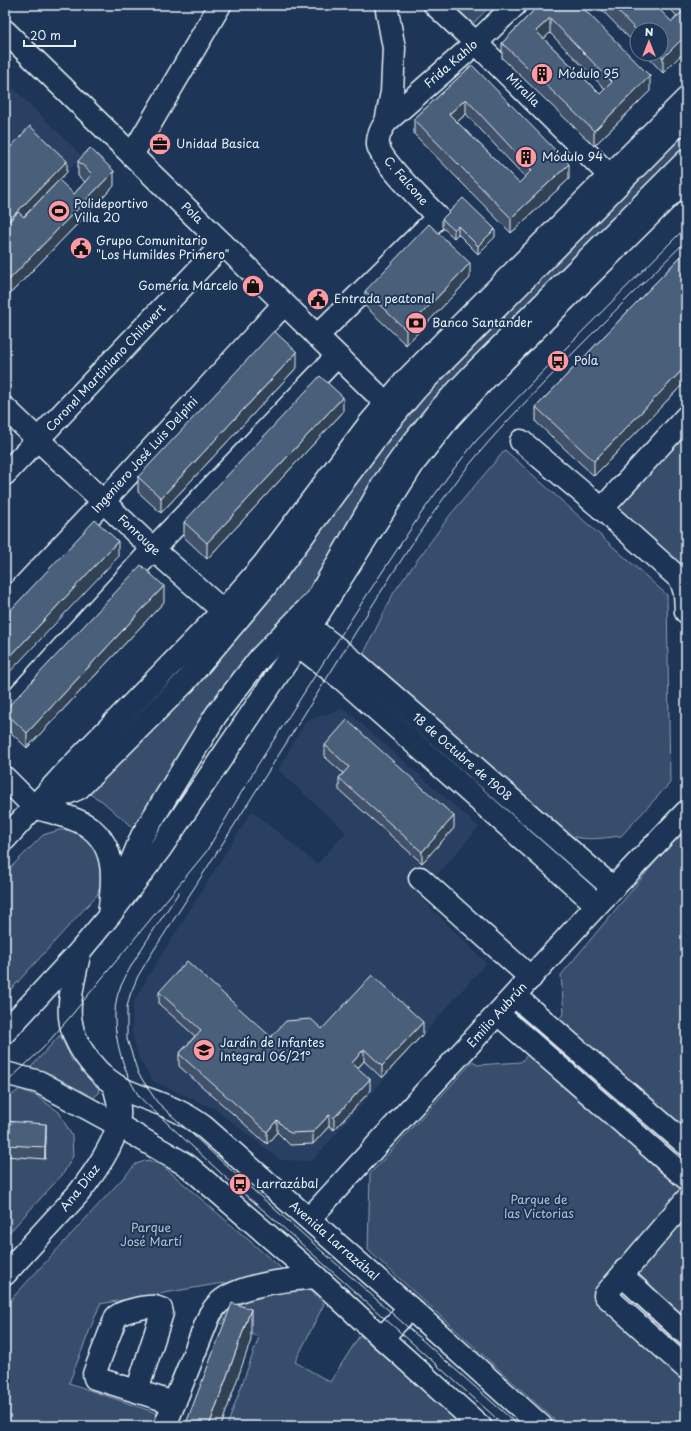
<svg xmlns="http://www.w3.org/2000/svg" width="691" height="1431" font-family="'Playpen Sans',sans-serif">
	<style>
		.built { fill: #2a4162 }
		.green { fill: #374d6c; stroke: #909fb2 }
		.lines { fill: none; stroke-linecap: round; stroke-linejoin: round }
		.minor-casing { stroke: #e8f1f8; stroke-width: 25 }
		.major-casing { stroke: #e8f1f8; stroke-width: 25 }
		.minor { stroke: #1d3557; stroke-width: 22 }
		.major { stroke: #1d3557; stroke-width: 22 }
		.tram { stroke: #e8f1f8; stroke-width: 1 }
		.wall { fill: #3f5169; stroke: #e8f1f8; fill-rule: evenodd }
		.shaded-wall { fill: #334255; stroke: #e8f1f8 }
		.building { fill: #495e7a; stroke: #e8f1f8; fill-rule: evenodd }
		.labels { text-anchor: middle; stroke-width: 4; stroke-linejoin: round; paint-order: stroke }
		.street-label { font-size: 12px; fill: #e8f1f8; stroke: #1d3557 }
		.poi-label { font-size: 12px; fill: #e8f1f8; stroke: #1d3557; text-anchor: start }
		.park-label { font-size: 12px; fill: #b3c0ce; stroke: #1d3557 }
	</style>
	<rect width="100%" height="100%" fill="#1d3557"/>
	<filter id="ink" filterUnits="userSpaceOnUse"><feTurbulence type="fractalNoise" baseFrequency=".025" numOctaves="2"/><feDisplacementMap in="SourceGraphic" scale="8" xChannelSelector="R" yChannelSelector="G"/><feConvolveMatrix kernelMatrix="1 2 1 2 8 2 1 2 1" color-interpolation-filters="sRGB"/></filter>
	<g filter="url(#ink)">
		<g class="built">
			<path d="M5,80L82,156L5,236Z"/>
			<path d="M343,708L479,827L419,896L486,963L312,1161L280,1160L215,1109L153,1081L139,1059L132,1032L133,1004L147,978L252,811L317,864L346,832L278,770L306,721Z"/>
		</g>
		<g class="green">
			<path d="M445,5H491L469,28Z"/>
			<path d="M686,116V161L476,371L317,599L260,658L142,836L102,801L79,788L111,756L380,432Z"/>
			<path d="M686,426V575L613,505Z"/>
			<path d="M505,450L667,595L670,783L621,836C601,838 585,842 566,834L363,655L394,592L450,515Z"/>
			<path d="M686,825V1426H561L368,1250L370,1174L473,1061L477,1065L521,1062L564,1013L561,975Z"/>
			<path d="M59,830H74L85,835L103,858L102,880L97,895L5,996V873L43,835Z"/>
			<path d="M60,1035L72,1060L98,1085L99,1093L92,1099L30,1068Z"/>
			<path d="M20,1089L37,1096L59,1112L72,1136L73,1156L63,1174L5,1237V1100Z"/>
			<path d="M148,1160L162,1165L282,1269L276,1277L217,1284L100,1304L69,1383L171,1418L167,1426H5V1306L136,1164Z"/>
			<path d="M307,1286L324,1304L295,1362L330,1382L360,1335L464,1426H227L259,1337L220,1323L230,1305L243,1295Z"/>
		</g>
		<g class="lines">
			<g class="minor-casing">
				<g id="minor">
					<path d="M386,5L394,48L392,92L386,122"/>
					<path d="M435,5L476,43L610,176"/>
					<path d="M5,31L396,413"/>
					<path d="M132,155L220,5"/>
					<path d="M317,336L438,217C425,204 380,160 378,145C377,136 381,129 386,122L476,43L515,5"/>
					<path d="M5,408L153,549L223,611"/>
					<path d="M521,441L602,509L681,580L685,593L686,612"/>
					<path d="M5,474L223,244"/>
					<path d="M602,509L686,417"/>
					<path d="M5,606L103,502L284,304"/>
					<path d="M310,627L357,664L613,888"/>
					<path d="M298,645L342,679L597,905"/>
					<path d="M5,711L153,549L337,356"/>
					<path d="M5,778L34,807L79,788L185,682L265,587L380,432L417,388L686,116"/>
					<path d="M420,878L531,978"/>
					<path d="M114,904L142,836L216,715L260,658L317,599L385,481L408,449L440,409L476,371L686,161"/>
					<path d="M515,996L686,1144"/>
					<path d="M498,1014L686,1178"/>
					<path d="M686,1200L605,1295L686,1368"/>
					<path d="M309,1219L597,905L686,812"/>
					<path d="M625,1270L627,1280L686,1334"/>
					<path d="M5,1274L78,1194C93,1175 118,1140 119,1116C120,1106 117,1095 114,1086"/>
					<path d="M137,1391L162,1313L161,1309C160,1309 156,1307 155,1307C147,1306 121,1311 116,1317L94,1374L95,1378L174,1403"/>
					<path d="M165,1426L210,1314C213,1310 216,1305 220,1302C240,1284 289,1280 316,1277"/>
				</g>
			</g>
			<g class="major-casing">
				<g id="major">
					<path d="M34,807C52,813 73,816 89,827C118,848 113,883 109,915"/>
					<path d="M5,839L66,772L223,611L263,565L369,424L407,379L686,99"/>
					<path d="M80,951C76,970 68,998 70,1017C73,1047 100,1080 127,1091C155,1103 178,1107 204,1127L410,1308L541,1426"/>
					<path d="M5,1032L80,951L109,916L160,849L310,627L413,464L450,417L485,379L686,179"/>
					<path d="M5,1073L39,1082L118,1125L188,1166L316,1277L382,1338L480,1426"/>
					<path d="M382,1338L410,1308"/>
				</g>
			</g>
			<use href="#minor" class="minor"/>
			<use href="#major" class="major"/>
			<g class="tram">
				<path d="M179,892C160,922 134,956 120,988C107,1018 121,1070 139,1096C143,1101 148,1105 152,1109L236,1187L269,1215L505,1426"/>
				<path d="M5,1084L43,1048L70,1017L206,852L257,766L361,604L420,515L449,475L476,441L555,359L686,227"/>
				<path d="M519,1426L243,1181L157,1102L138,1073L127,1039V1007L130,995L138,976L150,956C212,861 272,766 332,670C373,605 412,539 459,478C484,445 513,415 543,384C589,336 638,288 686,241"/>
			</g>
		</g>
		<g class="wall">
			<path d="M539,5L650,91L594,146L502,58V43ZM550,33L605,89L600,94L544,39Z"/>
			<path d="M597,5H655L672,22L677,16L666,5H686V50L663,73L645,54H661L637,30V46Z"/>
			<path d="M472,65L569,179L511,233L414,134V119ZM466,114L525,177L519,183L457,122Z"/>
			<path d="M9,149L67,172L24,217L74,194L85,182L78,176V161L114,186L5,299Z"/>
			<path d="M442,219L495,237L478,254L458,234L454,238L442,227Z"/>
			<path d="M686,251V381L594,476L536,422V407Z"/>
			<path d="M470,278L406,345L365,306V291Z"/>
			<path d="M297,367L161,513L138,492V477Z"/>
			<path d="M343,412L207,559L184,537V522Z"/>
			<path d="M164,602L27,748L5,727V710Z"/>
			<path d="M325,745L454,828L422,863L339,790V778L343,773L325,757Z"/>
			<path d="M159,992L271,1037L322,1029L423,1034L382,1078L364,1061L358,1068L370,1091L334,1130L329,1126L313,1144L290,1145L277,1132L267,1144L179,1066V1054L195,1036L159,1004Z"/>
			<path d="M5,1121L46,1136L45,1159L5,1156Z"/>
		</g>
		<g class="shaded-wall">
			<path d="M550,18V33L536,46V31Z"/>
			<path d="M686,35V50L663,73V58Z"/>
			<path d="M650,76V91L594,146V131Z"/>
			<path d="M466,99V114L449,129V114Z"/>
			<path d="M67,161V172L5,236V224Z"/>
			<path d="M569,164V179L511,233V218Z"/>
			<path d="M114,171V186L5,299V284Z"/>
			<path d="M458,226V234L454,238V230Z"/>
			<path d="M495,229V237L478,254V246Z"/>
			<path d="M470,263V278L406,345V330Z"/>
			<path d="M297,352V367L161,513V498Z"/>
			<path d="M686,366V381L594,476V461Z"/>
			<path d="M343,397V412L207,559V543Z"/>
			<path d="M118,541V557L5,677V662Z"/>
			<path d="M164,586V602L27,748V733Z"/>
			<path d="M454,816V828L422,863V852Z"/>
			<path d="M423,1022V1034L382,1078V1066Z"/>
			<path d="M364,1049V1061L352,1074V1063Z"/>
			<path d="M370,1079V1091L334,1130V1118Z"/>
			<path d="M329,1115V1126L313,1144V1132Z"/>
			<path d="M277,1120V1132L267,1144V1132Z"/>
			<path d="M46,1124V1136L45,1159V1147Z"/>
			<path d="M251,1309V1340L221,1426H209Z"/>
		</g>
		<g class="building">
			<path d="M539,5H580L650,76L594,131L502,43ZM550,18L612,82L600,94L536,31Z"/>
			<path d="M612,5H655L672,22L685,9L681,5H686V35L663,58L660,54H661V30H637V31Z"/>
			<path d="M472,65L569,164L511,218L414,119ZM466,99L532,170L519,183L449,114Z"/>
			<path d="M30,126L67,161L5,224V146L9,149Z"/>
			<path d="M90,148L114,171L5,284V226L18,212L24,217L59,180L74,194L92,174L78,161Z"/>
			<path d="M463,198L495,229L478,246L458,226L454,230L442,219Z"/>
			<path d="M429,224L470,263L406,330L365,291Z"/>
			<path d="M686,251V366L594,461L536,407Z"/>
			<path d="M274,331L297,352L161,498L138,477Z"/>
			<path d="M320,376L343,397L207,543L184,522Z"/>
			<path d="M95,520L118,541L5,662V616Z"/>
			<path d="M141,565L164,586L27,733L5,712V710Z"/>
			<path d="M347,720L454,816L422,852L339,778L349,767L325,745Z"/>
			<path d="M187,961L271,1037L286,1021L311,1019L322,1029L372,975L423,1022L382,1066L364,1049L352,1063L370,1079L334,1118L329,1115L313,1132L290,1133L277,1120L267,1132L179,1054L201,1030L159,992Z"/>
			<path d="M5,1121L46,1124L45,1147L5,1145Z"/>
			<path d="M232,1303L251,1309L209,1426H185Z"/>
		</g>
	</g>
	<defs>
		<g id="building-disc" transform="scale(1.15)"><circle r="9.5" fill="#ff9aa2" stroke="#1d3557"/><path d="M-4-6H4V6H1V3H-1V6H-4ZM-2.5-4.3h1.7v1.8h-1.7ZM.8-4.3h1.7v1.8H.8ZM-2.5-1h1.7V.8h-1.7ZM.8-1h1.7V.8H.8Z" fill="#111"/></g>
		<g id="office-disc" transform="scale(1.15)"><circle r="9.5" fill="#ff9aa2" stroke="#1d3557"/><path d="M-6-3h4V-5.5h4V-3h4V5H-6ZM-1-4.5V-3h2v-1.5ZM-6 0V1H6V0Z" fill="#111"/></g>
		<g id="stadium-disc" transform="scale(1.15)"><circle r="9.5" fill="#ff9aa2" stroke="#1d3557"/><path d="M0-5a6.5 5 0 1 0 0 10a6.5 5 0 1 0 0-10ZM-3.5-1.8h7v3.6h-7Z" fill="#111"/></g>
		<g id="civic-disc" transform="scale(1.15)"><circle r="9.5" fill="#ff9aa2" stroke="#1d3557"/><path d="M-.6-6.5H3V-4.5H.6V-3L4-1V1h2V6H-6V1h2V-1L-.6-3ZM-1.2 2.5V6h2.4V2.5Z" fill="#111"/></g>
		<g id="shop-disc" transform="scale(1.15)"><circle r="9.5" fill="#ff9aa2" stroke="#1d3557"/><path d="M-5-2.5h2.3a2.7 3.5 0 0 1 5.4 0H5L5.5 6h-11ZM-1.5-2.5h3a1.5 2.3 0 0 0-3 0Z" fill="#111"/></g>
		<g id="bank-disc" transform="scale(1.15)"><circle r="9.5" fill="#ff9aa2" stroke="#1d3557"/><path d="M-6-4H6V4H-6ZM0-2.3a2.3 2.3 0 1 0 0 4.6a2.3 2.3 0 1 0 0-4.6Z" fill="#111"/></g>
		<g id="bus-disc" transform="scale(1.15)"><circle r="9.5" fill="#ff9aa2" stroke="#1d3557"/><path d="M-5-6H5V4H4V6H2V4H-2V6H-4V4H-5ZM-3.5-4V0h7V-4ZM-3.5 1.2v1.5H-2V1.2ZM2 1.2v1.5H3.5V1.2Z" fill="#111"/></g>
		<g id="school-disc" transform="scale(1.15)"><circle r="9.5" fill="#ff9aa2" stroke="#1d3557"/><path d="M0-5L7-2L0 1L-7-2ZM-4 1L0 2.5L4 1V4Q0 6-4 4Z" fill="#111"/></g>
	</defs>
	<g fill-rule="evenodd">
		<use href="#building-disc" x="542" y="74"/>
		<use href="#office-disc" x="160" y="144"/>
		<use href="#building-disc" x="526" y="157"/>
		<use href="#stadium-disc" x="59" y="211"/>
		<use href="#civic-disc" x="81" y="248"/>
		<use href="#shop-disc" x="253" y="286"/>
		<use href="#civic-disc" x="318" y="299"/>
		<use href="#bank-disc" x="416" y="323"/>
		<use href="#bus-disc" x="558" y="361"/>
		<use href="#school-disc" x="204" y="1050"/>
		<use href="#bus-disc" x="240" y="1184"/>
	</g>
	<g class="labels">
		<g class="street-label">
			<text transform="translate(451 64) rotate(-41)" y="4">Frida Kahlo</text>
			<text transform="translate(523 90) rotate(45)" y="4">Miralla</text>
			<text transform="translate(406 181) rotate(49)" y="4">C. Falcone</text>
			<text transform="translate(192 213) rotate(44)" y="4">Pola</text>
			<text transform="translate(106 368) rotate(-47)" y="4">Coronel Martiniano Chilavert</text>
			<text transform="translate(145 455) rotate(-48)" y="4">Ingeniero José Luis Delpini</text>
			<text transform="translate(139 535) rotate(43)" y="4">Fonrouge</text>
			<text transform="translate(462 757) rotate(41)" y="4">18 de Octubre de 1908</text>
			<text transform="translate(497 1015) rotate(-48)" y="4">Emilio Aubrún</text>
			<text transform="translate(80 1188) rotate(-52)" y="4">Ana Díaz</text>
			<text transform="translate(334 1241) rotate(41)" y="4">Avenida Larrazábal</text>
		</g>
		<g class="poi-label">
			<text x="558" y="78">Módulo 95</text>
			<text x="176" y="148">Unidad Basica</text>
			<text x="542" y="161">Módulo 94</text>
			<text x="74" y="208">Polideportivo<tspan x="74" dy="14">Villa 20</tspan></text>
			<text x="96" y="245">Grupo Comunitario<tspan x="96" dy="14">"Los Humildes Primero"</tspan></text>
			<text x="238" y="290" text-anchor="end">Gomería Marcelo</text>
			<text x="334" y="303">Entrada peatonal</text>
			<text x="432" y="327">Banco Santander</text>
			<text x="574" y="365">Pola</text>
			<text x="220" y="1047">Jardín de Infantes<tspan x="220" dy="14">Integral 06/21°</tspan></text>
			<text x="256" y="1188">Larrazábal</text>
		</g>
		<g class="park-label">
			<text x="539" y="1204">Parque de<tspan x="539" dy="14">las Victorias</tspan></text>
			<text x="151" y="1232">Parque<tspan x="151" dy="14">José Martí</tspan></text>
		</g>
	</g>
	<rect width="691" height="1431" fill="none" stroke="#1d3557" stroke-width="20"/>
	<rect x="10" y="10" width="671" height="1411" fill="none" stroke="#e8f1f8" stroke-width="1.5" filter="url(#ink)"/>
	<g transform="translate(649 42)"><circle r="19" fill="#1d3557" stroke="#6e8097"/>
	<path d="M0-3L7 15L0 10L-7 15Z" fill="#ff9aa2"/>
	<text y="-6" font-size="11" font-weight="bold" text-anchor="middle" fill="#e8f1f8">N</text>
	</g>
	<path d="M24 40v6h51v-6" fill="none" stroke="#e8f1f8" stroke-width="2"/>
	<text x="30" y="40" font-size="12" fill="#e8f1f8" stroke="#1d3557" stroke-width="3" paint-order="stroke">20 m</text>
</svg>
